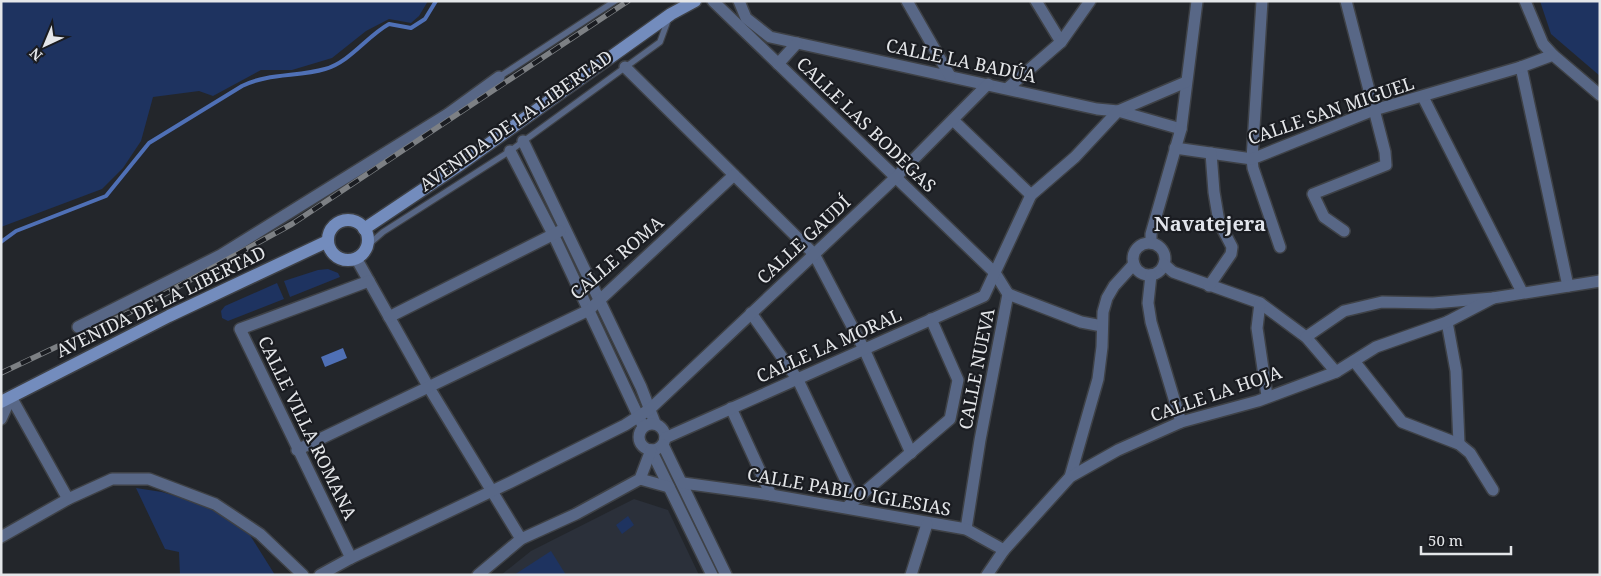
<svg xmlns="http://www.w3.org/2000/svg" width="1601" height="576" font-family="'Noto Serif',serif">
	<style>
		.built { fill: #2b303a }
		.green { fill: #1e3360 }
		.water { fill: #4f70b6 }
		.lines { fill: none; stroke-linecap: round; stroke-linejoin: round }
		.stream { stroke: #4f70b6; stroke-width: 4 }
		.lane-casing { stroke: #3e4146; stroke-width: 8 }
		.street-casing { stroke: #3e4146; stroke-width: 14 }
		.secondary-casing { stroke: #3e4146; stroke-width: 15 }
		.lane { stroke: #586786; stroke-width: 5.5 }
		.street { stroke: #586786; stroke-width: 11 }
		.secondary { stroke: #738cbd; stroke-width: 12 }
		.rail-casing { stroke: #7d8084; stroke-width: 5.5 }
		.rail { stroke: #1a1c21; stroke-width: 4; stroke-dasharray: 11; stroke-linecap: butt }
		.labels { text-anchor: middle; stroke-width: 4.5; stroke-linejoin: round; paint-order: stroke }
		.street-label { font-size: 18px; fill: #e4e6e9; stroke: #1a1c21 }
		.quarter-label { font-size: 20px; font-weight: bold; fill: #e1e4eb; stroke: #1a1c21 }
	</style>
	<rect width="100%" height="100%" fill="#23262b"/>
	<path class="built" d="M634,499L668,510L699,575H501L531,551Z"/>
	<g class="green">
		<path d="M1,1H428L419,16L411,23L389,19L366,31L332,58L292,70H261L213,96L199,91L153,97L141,141L123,168L102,189L1,227Z"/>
		<path d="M1540,1H1600V76L1551,34Z"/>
		<path d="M328,269L338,273L340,277L290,297L284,281L318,270Z"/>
		<path d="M277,283L284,299L233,319L228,321L222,318L221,311L225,306Z"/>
		<path d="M136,488L162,492L209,506L248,532L275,575H180L179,552L165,549Z"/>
		<path d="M628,516L634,525L622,534L616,525Z"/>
		<path d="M551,551L566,575H514Z"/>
	</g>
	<path class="water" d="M343,348L347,358L325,367L321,357Z"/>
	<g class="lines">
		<path class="stream" d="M1,242L16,231L106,196L149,143L242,86C268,73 298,77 325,69C350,62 367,36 389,24L411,28L425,19L436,1"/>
		<g class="lane-casing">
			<g id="lane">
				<path d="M499,77L615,1"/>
				<path d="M367,246L383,232L510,151L660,42L668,20"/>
			</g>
		</g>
		<g class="street-casing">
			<g id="street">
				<path d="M713,1L995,273L1008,294L980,440L966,529"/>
				<path d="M739,1L746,18L770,37L1097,109L1118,111L1181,129"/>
				<path d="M907,1L950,76"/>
				<path d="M1036,1L1061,42"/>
				<path d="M1262,1L1252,159L1253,168L1280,247"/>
				<path d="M1525,1L1543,44L1553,55L1600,95"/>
				<path d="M778,64L797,43"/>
				<path d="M625,67L814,254L864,349L911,453"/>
				<path d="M1521,67L1568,286"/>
				<path d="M1008,88L1061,42L1090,1"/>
				<path d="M1423,97L1522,292"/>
				<path d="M953,120L1031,195"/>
				<path d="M523,141L641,387L655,423"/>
				<path d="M1175,148L1252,159L1374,110L1521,67L1553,55"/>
				<path d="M510,151L553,234L643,426"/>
				<path d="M1344,231L1324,217L1313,194L1386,165L1385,152L1346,1"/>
				<path d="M1151,243V234L1181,129L1197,1"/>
				<circle cx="1149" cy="259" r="16"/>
				<path d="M356,258L428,386L521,539"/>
				<path d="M1164,264L1173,272L1260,303L1306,337L1336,372"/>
				<path d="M1151,275L1148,303L1151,322L1181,422"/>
				<path d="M1209,286L1231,254L1232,247L1219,222L1214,192L1211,153"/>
				<path d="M1008,294L1081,322L1102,326"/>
				<path d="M1260,303L1257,328L1267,396"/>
				<path d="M751,313L798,380L855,500"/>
				<path d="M389,317L560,231"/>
				<path d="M1447,322L1456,371L1459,444"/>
				<path d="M78,327L221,255L448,114L499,77"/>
				<path d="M1306,337L1344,311L1382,302L1433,303L1493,298L1600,281"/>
				<path d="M1354,361L1402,422L1459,444L1470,453L1493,490"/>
				<path d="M11,397L68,499"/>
				<path d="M731,408L771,495"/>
				<path d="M1,419L11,397"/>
				<circle cx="652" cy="437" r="13"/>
				<path d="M665,438L984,296L1031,195L1075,157L1118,111L1186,82"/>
				<path d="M663,445L726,575"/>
				<path d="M297,450L589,310L734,175"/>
				<path d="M651,450L712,575"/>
				<path d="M1070,477L1098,379L1102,347L1103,312L1107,298L1114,286L1134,264"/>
				<path d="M640,479L669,487"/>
				<path d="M683,483L771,495L966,529L1004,550"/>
				<path d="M847,507L950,419L958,380L931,319"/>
				<path d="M1,537L68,499L112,479H149L215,504L260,534L303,575"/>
				<path d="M351,558L240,329L369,281"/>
				<path d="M320,575L351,558L511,482L625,425L650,409L895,178L988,84"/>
				<path d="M478,575L521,539L576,514L640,479L651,450"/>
				<path d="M911,575L927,524"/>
				<path d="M987,575L1004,550L1070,477L1118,450L1181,422L1258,401L1336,372L1376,347L1447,322L1493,298"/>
			</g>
		</g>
		<g class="secondary-casing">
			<g id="secondary">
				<circle cx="348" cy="240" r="20"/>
				<path d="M364,229L458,166L671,14L695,1"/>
				<path d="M1,402L169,316L328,241"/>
			</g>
		</g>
		<use href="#lane" class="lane"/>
		<use href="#street" class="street"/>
		<use href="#secondary" class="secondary"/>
		<g class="rail-casing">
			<path id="rail" d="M1,373L143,306L292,224L628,1"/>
		</g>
		<use href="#rail" class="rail"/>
	</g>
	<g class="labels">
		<g class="street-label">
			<text transform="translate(961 61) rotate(12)" y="6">CALLE LA BADÚA</text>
			<text transform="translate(1331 111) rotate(-19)" y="6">CALLE SAN MIGUEL</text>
			<text transform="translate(516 121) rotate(-35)" y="6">AVENIDA DE LA LIBERTAD</text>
			<text transform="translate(866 125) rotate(44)" y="6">CALLE LAS BODEGAS</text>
			<text transform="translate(804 240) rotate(-43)" y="6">CALLE GAUDÍ</text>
			<text transform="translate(617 258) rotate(-41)" y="6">CALLE ROMA</text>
			<text transform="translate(161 302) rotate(-26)" y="6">AVENIDA DE LA LIBERTAD</text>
			<text transform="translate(829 346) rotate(-24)" y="6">CALLE LA MORAL</text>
			<text transform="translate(977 369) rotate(-79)" y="6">CALLE NUEVA</text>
			<text transform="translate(1216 394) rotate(-19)" y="6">CALLE LA HOJA</text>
			<text transform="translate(307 428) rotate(64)" y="6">CALLE VILLA ROMANA</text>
			<text transform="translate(849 492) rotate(10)" y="6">CALLE PABLO IGLESIAS</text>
		</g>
		<g class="quarter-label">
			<text x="1210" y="231">Navatejera</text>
		</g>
	</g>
	<rect width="1601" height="576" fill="none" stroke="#e4e6e9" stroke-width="5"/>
	<g transform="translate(45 45) rotate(224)" stroke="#1a1c21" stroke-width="4" paint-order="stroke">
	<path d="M0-4L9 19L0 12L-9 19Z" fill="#e4e6e9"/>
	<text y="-8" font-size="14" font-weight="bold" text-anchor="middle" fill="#e4e6e9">N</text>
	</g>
	<path d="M1421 546v8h90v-8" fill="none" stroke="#e4e6e9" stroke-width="2.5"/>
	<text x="1428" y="546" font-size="15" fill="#e4e6e9" stroke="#1a1c21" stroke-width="4" paint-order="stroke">50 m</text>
</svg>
